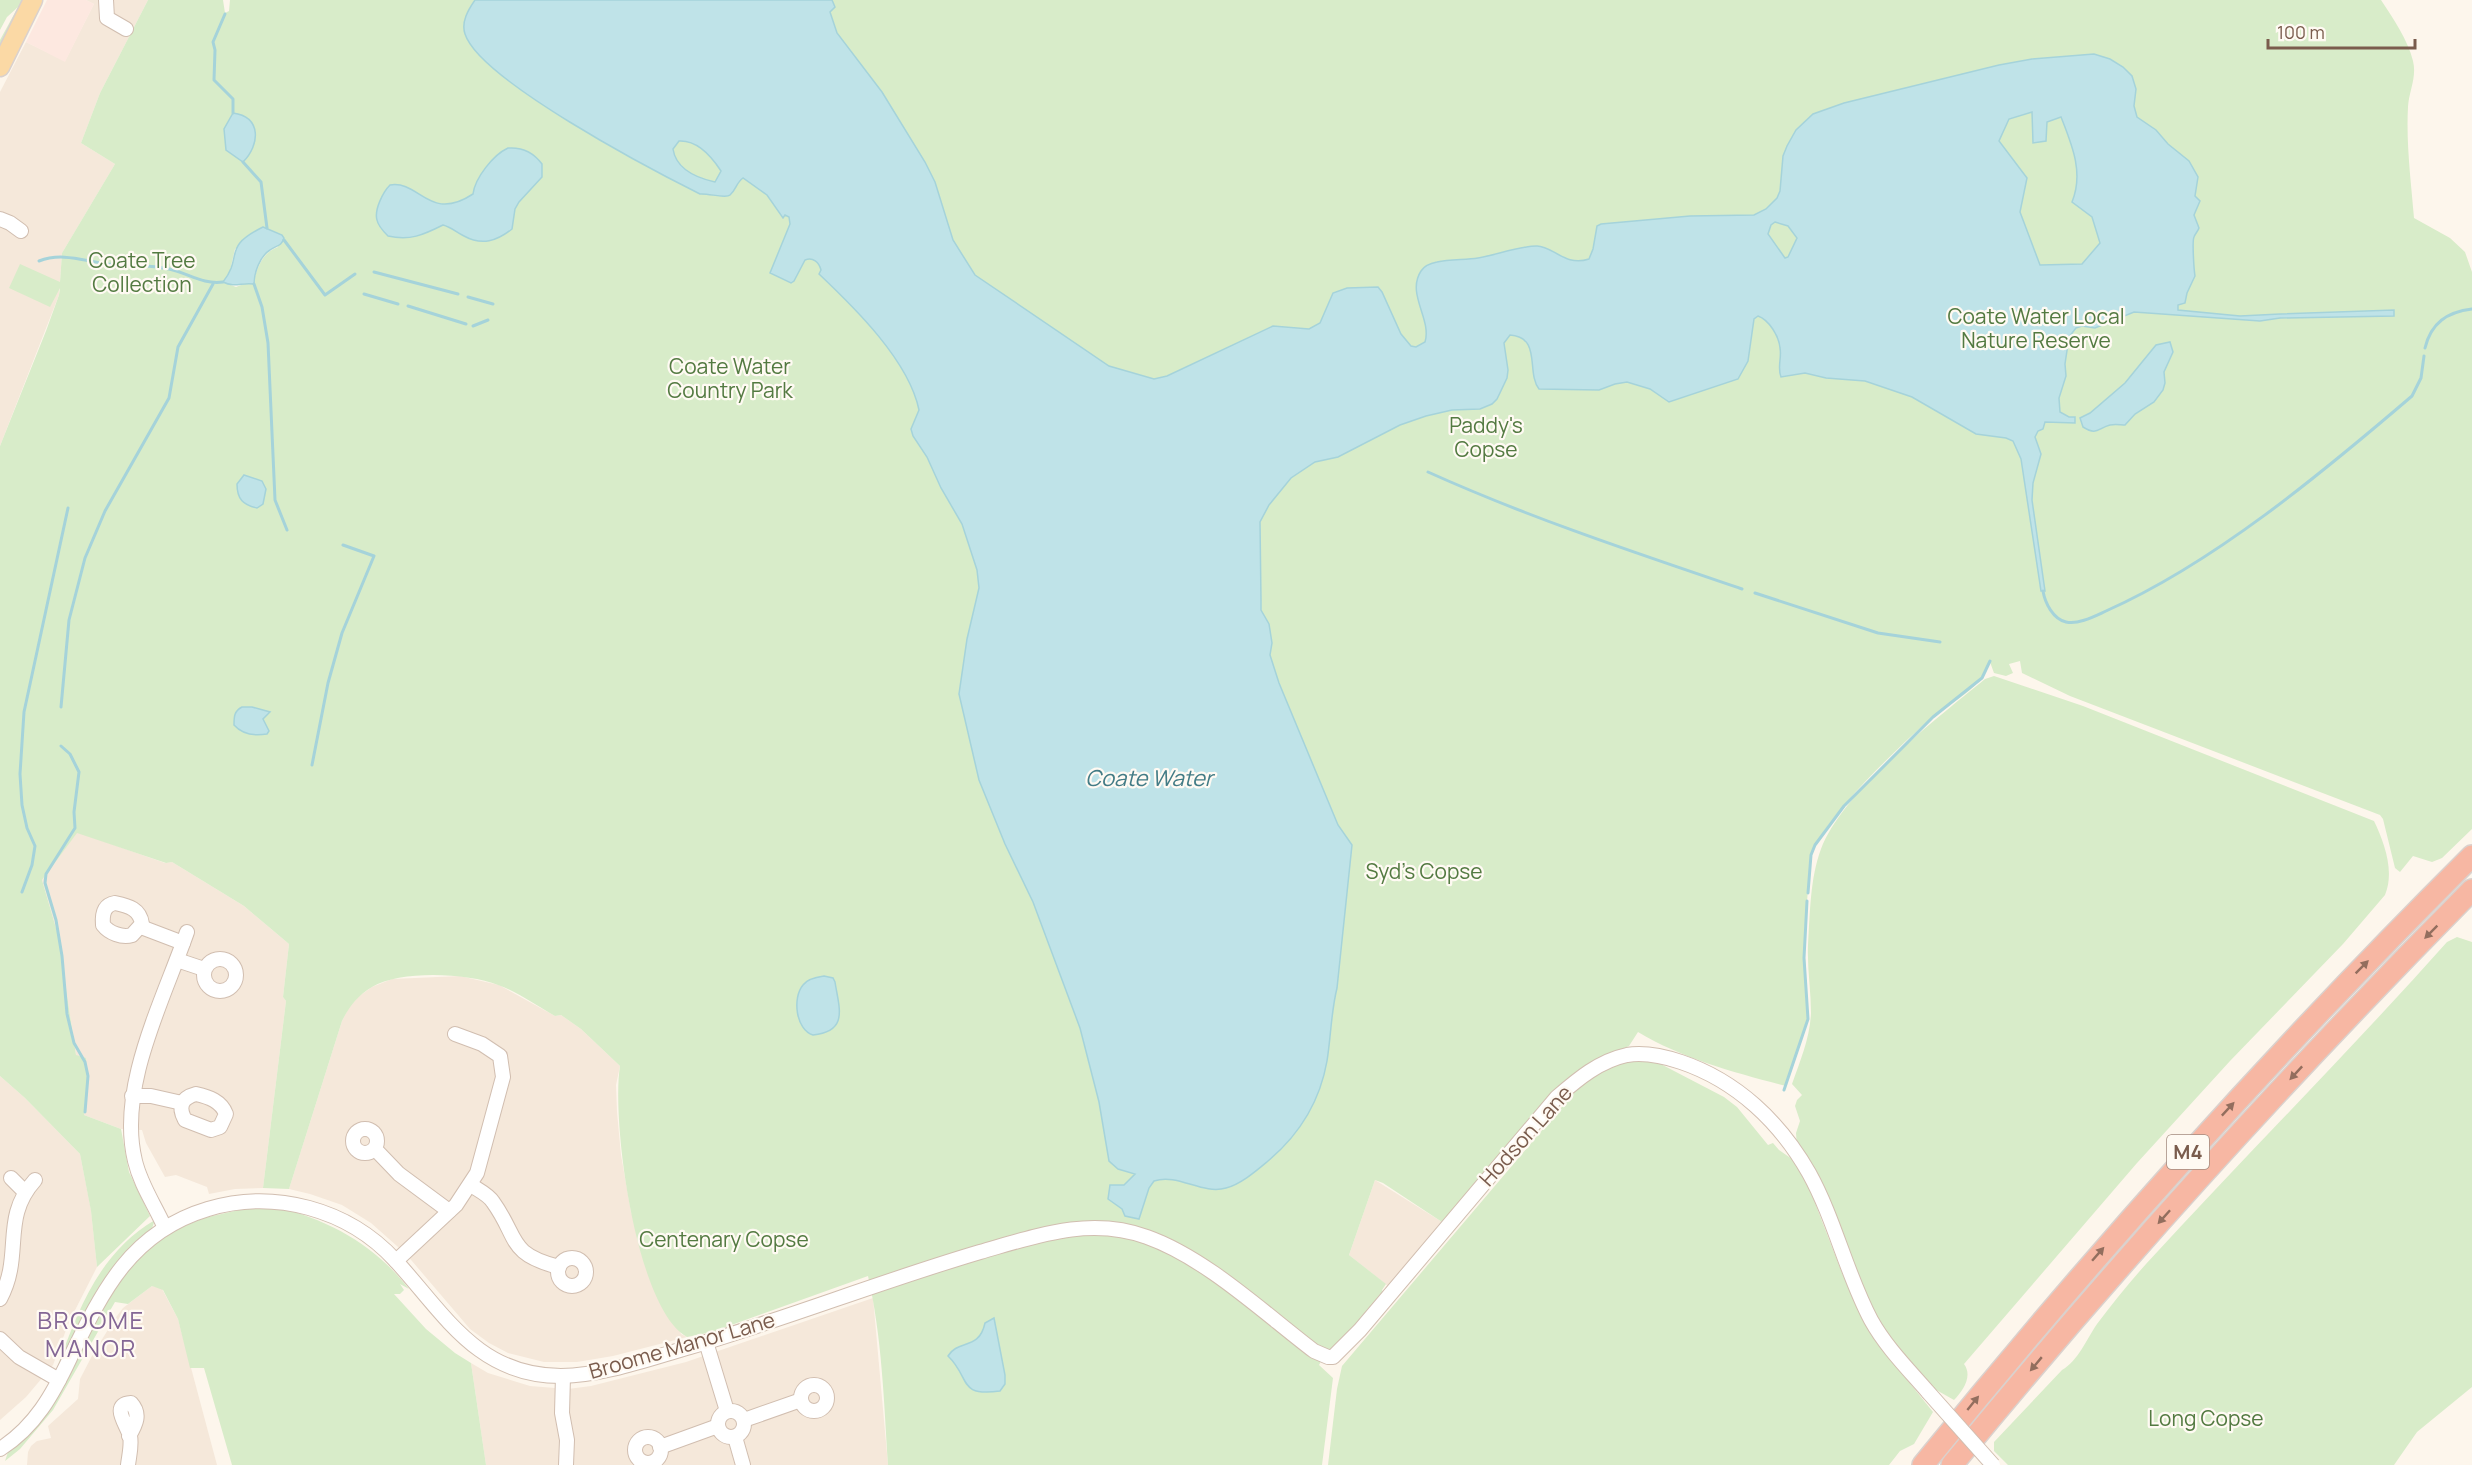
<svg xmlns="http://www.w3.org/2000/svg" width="2472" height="1465" font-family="Manrope,sans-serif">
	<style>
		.residential { fill: #f5e8da }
		.commercial { fill: #fde8e0 }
		.green { fill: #d8ecc9; fill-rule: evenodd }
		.water { fill: #bfe3e8; stroke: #a5d3da; stroke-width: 1.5; fill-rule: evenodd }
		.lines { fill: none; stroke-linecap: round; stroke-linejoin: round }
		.stream { stroke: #a5d3da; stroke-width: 3 }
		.minor-casing { stroke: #d1beb0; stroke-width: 16 }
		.major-casing { stroke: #dad1cd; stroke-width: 21 }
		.highway-casing { stroke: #dad1cd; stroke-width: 24 }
		.minor { stroke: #fff; stroke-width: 14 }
		.major { stroke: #fbd9a5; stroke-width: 18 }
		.highway { stroke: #f7b7a3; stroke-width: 21 }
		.minor-bridge-casing { stroke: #d1beb0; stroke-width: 16; stroke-linecap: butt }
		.minor-bridge { stroke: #fff; stroke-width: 14 }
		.oneway { fill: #936e5e }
		.labels { text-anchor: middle; stroke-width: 4.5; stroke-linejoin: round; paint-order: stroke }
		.shield { fill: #fffaf3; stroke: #a28b7f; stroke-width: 1.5 }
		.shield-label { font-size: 20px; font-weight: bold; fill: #7a5c4d }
		.park-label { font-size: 21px; fill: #537a41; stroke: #fffaf3 }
		.street-label { font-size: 21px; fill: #7a5c4d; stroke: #fffaf3 }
		.water-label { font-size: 22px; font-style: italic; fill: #437c86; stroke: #fffaf3 }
		.quarter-label { font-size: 24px; letter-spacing: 1.5px; fill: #846695; stroke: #fffaf3 }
	</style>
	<rect width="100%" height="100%" fill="#fdf6ec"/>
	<g class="residential">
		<path d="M86,0H148L100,93L81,143L115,164L62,253L59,295L0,446V92L26,42L65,61L94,4Z"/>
		<path d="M77,832L165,863L172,862L244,906L289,944L283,997L286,1001L263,1188L235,1189L209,1194L207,1187L176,1175L165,1177L146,1143L142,1130L121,1129L84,1115L88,1089L76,1055L58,935L42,880Z"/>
		<path d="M460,976L499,985L555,1016L561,1015L581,1029L620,1066L616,1085L617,1112L621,1155L631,1212L681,1334L687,1337L613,1356L577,1362H544L508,1353L489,1343L470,1329L406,1254L371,1223L342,1205L310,1194L289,1189L342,1021L348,1009L358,997L372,987L392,979Z"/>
		<path d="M0,1076L25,1098L80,1154L91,1210L97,1267L69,1322L53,1365L26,1397L0,1420Z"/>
		<path d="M1375,1180L1442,1222L1388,1286L1349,1255Z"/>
		<path d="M152,1286L161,1287L178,1319L217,1465H27L28,1452L31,1446L37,1441L51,1438L48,1426L78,1399L80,1379L93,1354L114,1320L123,1308Z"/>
		<path d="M873,1298L888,1465H486L471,1363L488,1373L530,1386L568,1389L591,1386L686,1362Z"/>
	</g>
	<path class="commercial" d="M47,0H86L94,4L65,62L26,42Z"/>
	<g class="green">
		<path d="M0,0H24L0,50V40L18,7L7,17L0,30Z"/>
		<path d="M148,0H223L225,13L229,11L230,0H2381C2393,18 2408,40 2413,61C2417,77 2409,91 2408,107C2406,144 2411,181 2414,218L2450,238L2465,252L2472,272V829L2442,858L2432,862L2413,856L2400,872L2395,868L2383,819L2380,815L2070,696L2022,673L2020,661L2009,664L2013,673L2006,676L1994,673L1990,662C1987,667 1985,673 1981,678C1970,694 1947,705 1931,718C1898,748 1826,815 1811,855L1804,936L1808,1019L1786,1086C1736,1073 1683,1059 1638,1032L1629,1046L1602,1057L1561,1084L1442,1222L1383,1183L1375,1180L1349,1255L1386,1284L1382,1290L1384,1294L1334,1348L1327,1350L1319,1365L1333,1378L1322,1465H888C884,1402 882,1337 868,1276L712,1332L687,1337C636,1309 611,1121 620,1066L581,1029L561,1015L555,1016C537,1006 518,992 498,985C467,973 401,970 372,987C358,995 349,1007 342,1021L289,1189L263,1188L286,1001L283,997L289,944L244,906L172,862L166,863L77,833L42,880L58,935L76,1055L86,1058L88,1089L84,1115L121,1129L129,1172L150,1216L97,1267L91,1211L80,1154L25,1098L0,1076V446L46,331L59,295L60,288L50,307L9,288L20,264L60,282L62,253L115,164L81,143L100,93ZM268,231L274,232L278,247C263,252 258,266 254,280L236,287L223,282L229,275L235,249Z"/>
		<path d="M1994,676L2083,706L2374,821C2384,842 2395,871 2385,895L2343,944L2230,1061L2137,1163L1964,1364C1973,1376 1963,1391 1954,1400L1931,1387L1922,1379L1886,1332L1861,1287L1797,1147L1796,1133L1800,1121L1795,1106L1797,1100L1802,1095L1792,1084C1800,1061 1810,1038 1811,1013C1811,990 1807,968 1808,945C1810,914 1810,878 1821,849C1843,791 1936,719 1985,679Z"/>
		<path d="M2457,937L2472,942V1387L2417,1432L2394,1465H2008L1994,1451V1442L2062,1370C2078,1361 2086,1340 2097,1324C2112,1304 2129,1283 2146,1264C2245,1156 2349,1052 2447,942Z"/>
		<path d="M1636,1060H1653L1724,1097L1737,1107L1768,1145L1773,1143L1779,1150L1792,1159L1807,1182L1842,1273L1860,1313L1876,1341L1933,1412L1914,1444L1900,1451L1889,1465H1328L1337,1389L1342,1366L1578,1088C1598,1071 1609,1064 1636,1060Z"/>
		<path d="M277,1207C329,1220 375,1245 409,1289L400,1284L404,1290L400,1294H394L426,1329L455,1353L471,1363L486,1465H232L204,1368H190L178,1319L163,1290L152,1286L128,1304L115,1302L53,1410L20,1449L5,1461L8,1452L30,1434L44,1418L63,1389L87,1336L123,1271L167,1233L204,1218L243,1209Z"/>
		<path d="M155,1220L151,1231L132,1246L108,1273L58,1365C79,1308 100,1252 155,1220Z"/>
	</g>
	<g class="water">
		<path d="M475,0H832L835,7L830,12L837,33L882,92L925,162L935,182L953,240L975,275L1109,366L1154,379L1167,376L1273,326L1309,329L1320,323L1333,293L1347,288L1378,287L1382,292L1401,334L1411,346L1416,347L1425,342C1432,319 1406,294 1421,271C1424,266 1432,263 1437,262C1450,259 1465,260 1478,258C1496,255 1520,246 1537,246C1553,246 1565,267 1589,259L1593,249L1597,226L1601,224L1690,216L1754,215L1766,209L1777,198L1780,191L1783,156L1787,146L1796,130L1813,114L1844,103L1999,65L2032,59L2094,54L2110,59L2123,67L2132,76L2136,89L2134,106L2137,117L2156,130L2168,144L2189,161L2198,177L2195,196L2200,201L2194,215L2199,228C2198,231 2195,234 2194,237C2192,241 2194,270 2195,276L2187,293L2185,303L2178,305V310L2240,316L2280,314L2394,310V316L2280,318L2260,321L2134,312L2095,328L2082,326L2076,328L2069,337L2065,364L2066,376L2059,398L2060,412L2069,417H2075V423L2045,422L2043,429L2038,431L2035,437L2041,454L2033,483L2032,500L2045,591H2041L2021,459L2013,441L2006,438L1976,434L1912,397L1865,381L1826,378L1805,373L1781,377C1777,367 1782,358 1780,348C1779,336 1769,320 1758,316L1754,319L1748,361L1738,379L1669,402L1650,389L1627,382L1615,384L1599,390L1539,389C1526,373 1542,337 1510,335L1504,343L1508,370L1507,378L1497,399L1492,404L1480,409L1452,410L1426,416L1400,425L1338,457L1315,462L1291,478L1269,505L1260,522L1261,601V610L1269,624L1272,643L1270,655L1279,683L1338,825L1352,845L1337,988C1331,1012 1331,1036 1327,1061C1320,1101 1299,1135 1268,1161C1256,1171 1241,1184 1226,1188C1202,1195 1178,1173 1154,1181L1149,1188L1139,1219L1125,1216L1122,1209L1108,1199L1110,1185H1124L1135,1174L1118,1169L1109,1161L1099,1102L1080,1028L1033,902L1005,844L979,780L959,694L967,639L979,588L977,570L962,524L941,488L927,457L913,436L911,429L919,410C909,361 855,308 819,274L821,270C819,262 813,257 805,260L794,281L791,283L770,273L790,224L789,217L785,215L783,218L767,195L743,178C736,183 736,190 730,195C726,199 708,193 700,194C652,170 480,80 465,34C461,22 468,10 475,0ZM2032,112L2033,143L2046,141L2047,122L2061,117C2072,145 2084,173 2072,202L2092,217L2100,243L2082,264L2040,265L2020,212L2027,178L1999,141L2009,119ZM679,141C697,140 712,157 721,171L715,182C697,178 676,169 673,149ZM1775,222L1788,226L1797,238L1788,257L1785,258L1768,234L1771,225Z"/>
		<path d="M233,113C262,117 260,145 243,162L226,150L224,129Z"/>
		<path d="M508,148C522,147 534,153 542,164V177L519,202L515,209L512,229C497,241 482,246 464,236C456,232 451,227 443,225C423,235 410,241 388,236C384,232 378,226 377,220C374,210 383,192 390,185C420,180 429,223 473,194C475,178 493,155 508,148Z"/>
		<path d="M263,227L282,235L284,238C281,247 277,245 270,250C260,256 254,273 254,284C242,282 235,288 223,282C244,255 221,248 263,227Z"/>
		<path d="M2170,342L2173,352L2164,372L2165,383L2163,390L2154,402L2135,414L2125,425C2121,425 2115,424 2110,425C2098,428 2097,436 2083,427L2080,418L2090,413L2125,383L2156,345Z"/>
		<path d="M244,475L262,481L266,489L263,504L257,508C243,505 237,499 237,484Z"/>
		<path d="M242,707H252L270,712L263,719L269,731L267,734C255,736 242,734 234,725C234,717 234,711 242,707Z"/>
		<path d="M824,976L833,978L835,982C839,1008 849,1031 813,1035C796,1030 792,998 803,985C807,979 817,977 824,976Z"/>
		<path d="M994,1318L1005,1375V1384L1000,1391C957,1397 971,1378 948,1356C958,1339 979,1351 985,1323Z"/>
	</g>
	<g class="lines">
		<g class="stream">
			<path d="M225,14L213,42L215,50L214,80L233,99V113"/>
			<path d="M243,162L261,182L267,228"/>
			<path d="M284,240L325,295L355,274"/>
			<path d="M39,261C62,252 84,261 108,264C128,265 149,265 169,269C188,273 203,285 223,282"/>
			<path d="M374,272L458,294"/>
			<path d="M254,284L262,307L268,343L275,500L287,530"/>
			<path d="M364,294L398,304"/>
			<path d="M468,297L493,304"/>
			<path d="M408,306L466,324"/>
			<path d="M473,326L488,320"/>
			<path d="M2425,348C2431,323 2447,312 2472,309"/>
			<path d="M1428,472C1530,518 1636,553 1742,589"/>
			<path d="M2043,591C2045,603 2053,619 2066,622C2078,625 2095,616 2106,611C2214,563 2322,473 2412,396L2421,378L2424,356"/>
			<path d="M1755,593L1878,633L1940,642"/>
			<path d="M61,707L69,620L85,558L105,511L169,398L178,347L213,284"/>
			<path d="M61,746L70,754L79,772L74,812L75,828L46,874L45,883L56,920L62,956L67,1014L74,1043L85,1062L88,1076L85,1112"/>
			<path d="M312,765L328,683L342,633L374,556L343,545"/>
			<path d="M22,892L32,865L35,846L27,828L22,805L20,774L24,712L68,508"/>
			<path d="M1808,893L1811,855L1815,845L1844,806L1933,717L1982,678L1990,661"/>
			<path d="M1784,1090L1808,1019L1804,958L1807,901"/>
		</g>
		<g class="minor-casing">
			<g id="minor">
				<path d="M106,0L107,18L126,29"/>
				<path d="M0,219L10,223L21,231"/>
				<path d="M115,903C129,906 140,909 142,924L132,935C122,938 109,933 103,925C102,914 104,905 115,903Z"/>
				<path d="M141,927L183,943"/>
				<circle cx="220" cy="975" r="16"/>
				<path d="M177,960L204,969"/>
				<path d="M196,1094C209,1097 221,1101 226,1114L220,1127L211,1130L185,1120C178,1107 181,1098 196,1094Z"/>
				<path d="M132,1096H151L182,1103"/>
				<circle cx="365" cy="1141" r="12"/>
				<path d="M375,1149L399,1174L449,1211"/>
				<path d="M11,1178L23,1190"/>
				<path d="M471,1185C478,1190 488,1194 493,1202C519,1238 507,1254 559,1267"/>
				<path d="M165,1228C155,1205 141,1186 135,1161C117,1088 163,1001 187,932"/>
				<circle cx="572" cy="1272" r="14"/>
				<path d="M396,1261L456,1205L477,1173L503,1077L500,1056L482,1044L455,1034"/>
				<path d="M0,1299C24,1254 0,1219 35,1180"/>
				<path d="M0,1339L19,1357L59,1380"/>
				<path d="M706,1342L727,1411"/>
				<path d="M563,1376L562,1413L567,1440L566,1465"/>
				<circle cx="814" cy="1398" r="13"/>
				<circle cx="731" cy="1424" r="13"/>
				<path d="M744,1420L801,1400"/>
				<circle cx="648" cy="1450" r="13"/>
				<path d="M735,1437L743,1465"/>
				<path d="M660,1447L718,1426"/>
				<path d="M0,1449C35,1427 53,1394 70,1358C103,1290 131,1232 208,1209C274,1189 348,1209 395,1260C444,1313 477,1376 561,1376C605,1375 648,1359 690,1347C788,1318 882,1281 980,1252C1036,1236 1090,1216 1147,1237C1206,1258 1264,1313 1314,1351L1328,1357H1333L1360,1330L1557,1097C1578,1079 1599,1061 1627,1055C1645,1052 1663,1056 1681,1062C1737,1081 1780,1122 1809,1173C1835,1220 1846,1273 1871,1320C1886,1347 1908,1369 1928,1392"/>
				<path d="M128,1465C129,1456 132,1445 130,1436C127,1425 110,1404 131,1403C141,1414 136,1424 129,1436"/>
			</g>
		</g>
		<g class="major-casing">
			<path id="major" d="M0,67L33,0"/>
		</g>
		<g class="highway-casing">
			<g id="highway">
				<path d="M1923,1465C2096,1252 2278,1049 2472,856"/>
				<path d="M1952,1465C2116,1265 2290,1074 2472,890"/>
			</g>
		</g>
		<use href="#minor" class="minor"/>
		<use href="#major" class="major"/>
		<use href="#highway" class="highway"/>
		<g class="minor-bridge-casing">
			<path id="minor-bridge" d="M1928,1392L1993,1465"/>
		</g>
		<use href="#minor-bridge" class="minor-bridge"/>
	</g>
	<defs><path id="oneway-solid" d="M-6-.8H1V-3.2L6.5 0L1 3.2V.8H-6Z" transform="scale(1.5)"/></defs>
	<g class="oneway">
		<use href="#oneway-solid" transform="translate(2431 932) rotate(135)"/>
		<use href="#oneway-solid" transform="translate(2362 967) rotate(-45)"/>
		<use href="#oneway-solid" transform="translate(2296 1073) rotate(133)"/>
		<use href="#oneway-solid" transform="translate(2228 1109) rotate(-47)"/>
		<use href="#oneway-solid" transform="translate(2164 1217) rotate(132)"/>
		<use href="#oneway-solid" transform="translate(2098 1254) rotate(-49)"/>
		<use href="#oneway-solid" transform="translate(2036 1364) rotate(130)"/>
		<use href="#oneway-solid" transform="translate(1973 1403) rotate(-51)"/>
	</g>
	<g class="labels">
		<rect class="shield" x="2167" y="1135" width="42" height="34" rx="4.5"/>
		<g class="shield-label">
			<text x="2188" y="1159">M4</text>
		</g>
		<g class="park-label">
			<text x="142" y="268">Coate Tree<tspan x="142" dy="24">Collection</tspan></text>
			<text x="2036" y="324">Coate Water Local<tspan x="2036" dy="24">Nature Reserve</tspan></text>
			<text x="730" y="374">Coate Water<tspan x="730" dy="24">Country Park</tspan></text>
			<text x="1486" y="433">Paddy's<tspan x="1486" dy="24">Copse</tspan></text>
			<text x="1424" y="879">Syd's Copse</text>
			<text x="724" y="1247">Centenary Copse</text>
			<text x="2206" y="1426">Long Copse</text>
		</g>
		<g class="street-label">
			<text transform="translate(1526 1136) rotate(-48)" y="7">Hodson Lane</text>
			<text transform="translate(682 1346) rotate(-16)" y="7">Broome Manor Lane</text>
		</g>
		<g class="water-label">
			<text x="1149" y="786">Coate Water</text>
		</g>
		<g class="quarter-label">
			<text x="91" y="1329">BROOME<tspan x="91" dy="28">MANOR</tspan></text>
		</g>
	</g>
	<path d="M2268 39v9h147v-9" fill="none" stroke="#7a5c4d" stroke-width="3"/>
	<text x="2277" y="39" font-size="18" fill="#7a5c4d" stroke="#fffaf3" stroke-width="4.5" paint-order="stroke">100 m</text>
</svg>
